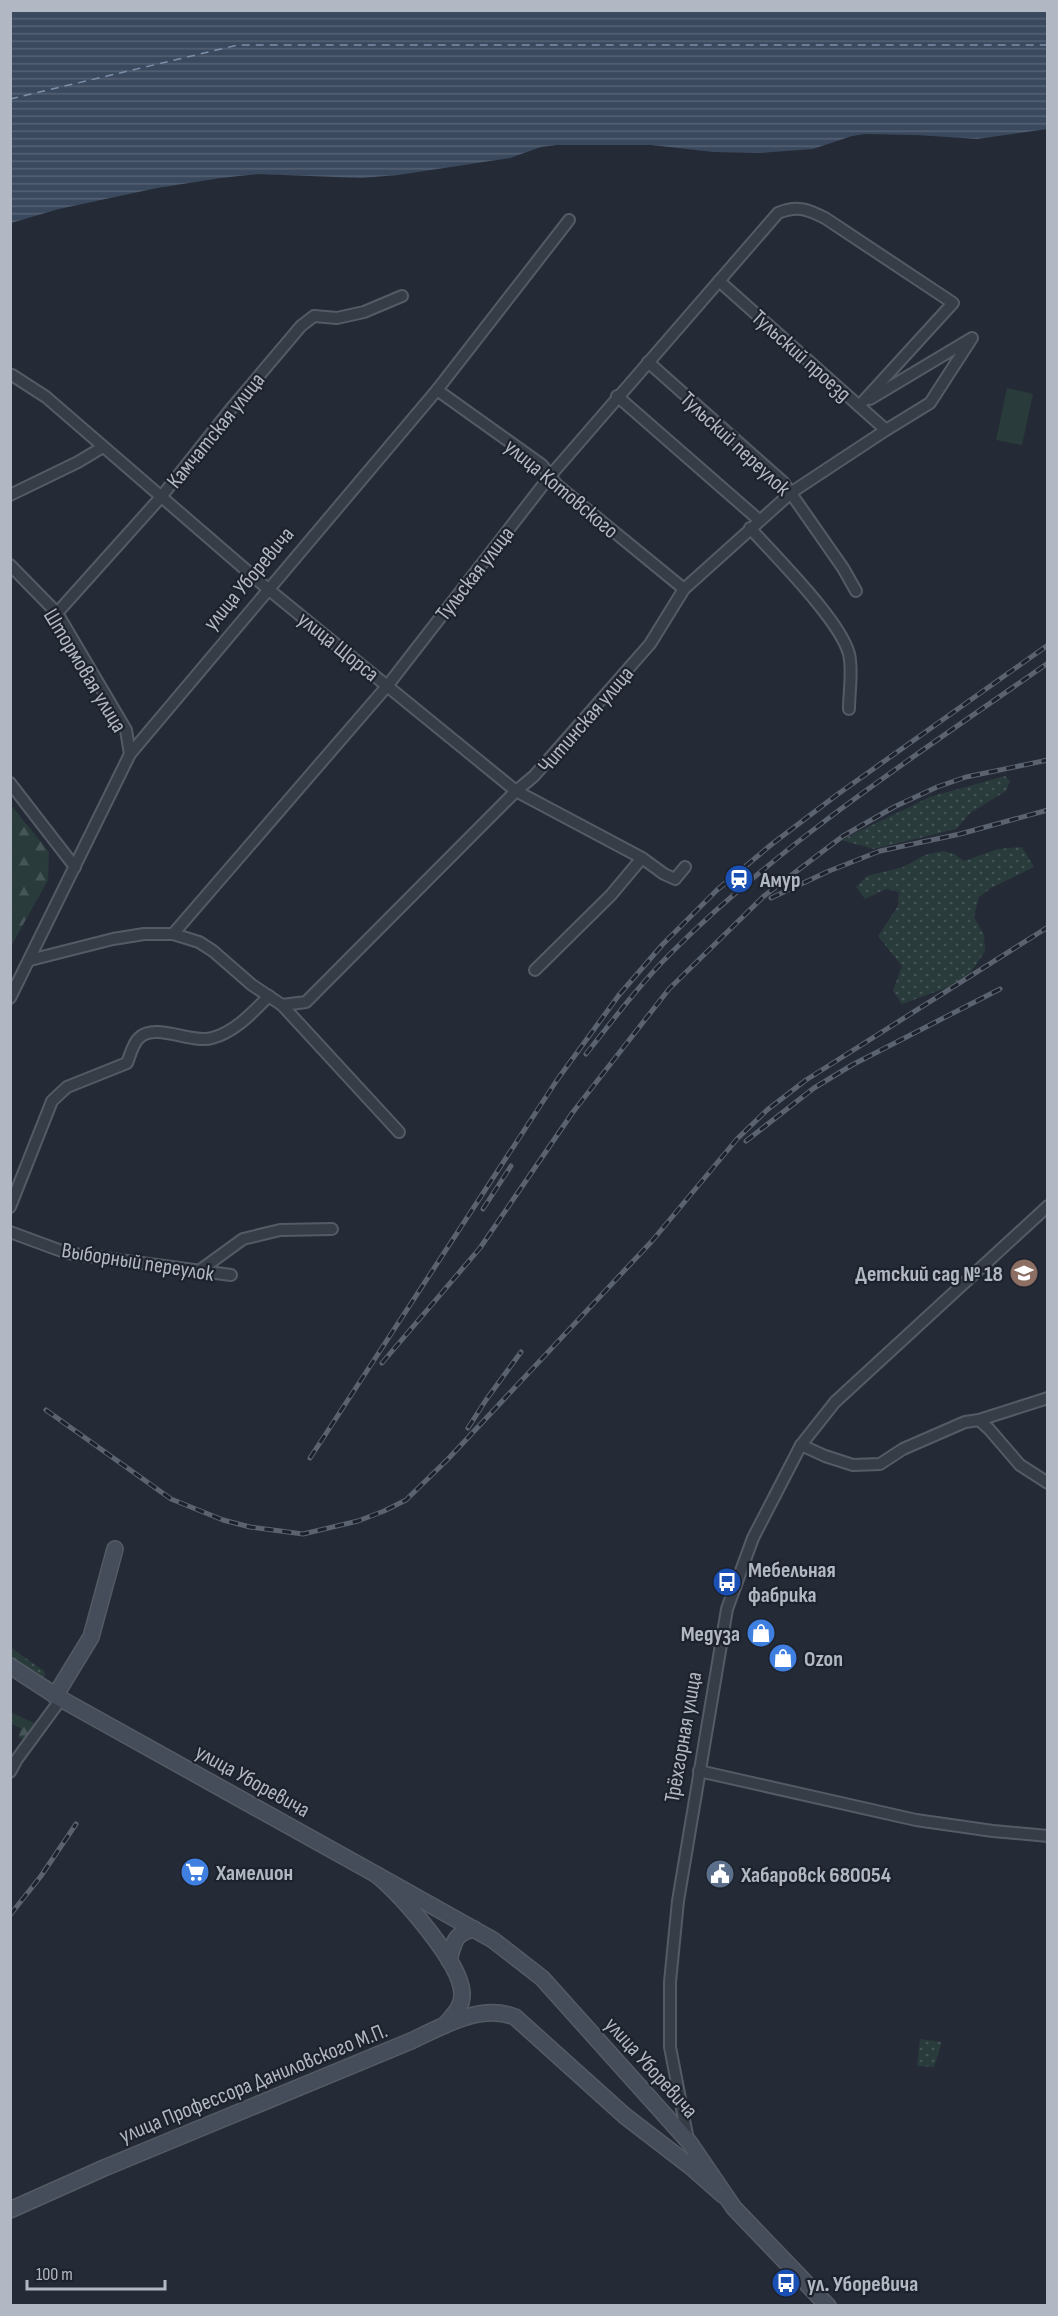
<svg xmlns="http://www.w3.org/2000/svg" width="1058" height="2316" font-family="'Sofia Sans Condensed',sans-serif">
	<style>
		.green { fill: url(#green-dots) }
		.forest { fill: url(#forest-firs) }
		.pitch { fill: #2a3b3c }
		.water { fill: url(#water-rules) }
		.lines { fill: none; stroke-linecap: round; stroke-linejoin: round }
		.ferry { stroke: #7d8ea8; stroke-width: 1.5; stroke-dasharray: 8 6; stroke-linecap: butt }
		.minor-casing { stroke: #555b65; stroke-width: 14 }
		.secondary-casing { stroke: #555b65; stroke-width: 18 }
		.minor { stroke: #373d47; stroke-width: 10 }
		.secondary { stroke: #464d5a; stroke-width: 15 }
		.rail-casing { stroke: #5c6370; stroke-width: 5 }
		.rail { stroke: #1d222c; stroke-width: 3; stroke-dasharray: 9; stroke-linecap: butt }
		.labels { text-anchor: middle; stroke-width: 4.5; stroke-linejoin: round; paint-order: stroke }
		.street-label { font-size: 22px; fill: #b2b8c3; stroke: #1d222c }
		.poi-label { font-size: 22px; font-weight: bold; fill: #b2b8c3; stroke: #1d222c; text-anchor: start }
	</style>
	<defs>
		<pattern id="green-dots" width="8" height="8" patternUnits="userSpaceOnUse" patternTransform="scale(1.5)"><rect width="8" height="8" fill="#2a3b3c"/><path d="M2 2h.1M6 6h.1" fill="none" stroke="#465557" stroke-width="1.8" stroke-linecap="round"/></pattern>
		<pattern id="forest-firs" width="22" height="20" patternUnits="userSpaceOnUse" patternTransform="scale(1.5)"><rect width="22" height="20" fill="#2a3b3c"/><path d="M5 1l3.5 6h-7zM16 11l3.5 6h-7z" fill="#465557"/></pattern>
		<pattern id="water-rules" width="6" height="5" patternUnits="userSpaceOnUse" patternTransform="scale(1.5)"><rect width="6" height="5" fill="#3b495e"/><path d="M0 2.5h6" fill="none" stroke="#556173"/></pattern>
	</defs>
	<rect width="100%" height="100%" fill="#242b36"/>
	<g class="green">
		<path d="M1005,776L1010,781L1006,791L970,813L956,829L874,849L841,840L930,797Z"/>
		<path d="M1022,847L1034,867L991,888L979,897L974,917L984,935L985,951L965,981L902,1004L893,991L902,966L878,936L898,906L899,892L886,889L865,899L856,887L867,876L903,867L925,855L943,851L954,854L964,861L998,849Z"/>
		<path d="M10,1647L44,1671L45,1675L43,1679L11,1658Z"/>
		<path d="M920,2039L942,2042L934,2067L917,2066Z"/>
	</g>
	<g class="forest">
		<path d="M11,805L49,852L48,880L11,946Z"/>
		<path d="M10,1712L34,1723L35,1726L24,1740L18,1737L21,1728L11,1724Z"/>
	</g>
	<path class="pitch" d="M1007,388L1033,394L1022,445L996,440Z"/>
	<path class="water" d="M11,10L1047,11V129L977,139L917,135L865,134L852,136L813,149L759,153L714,152L651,145H557L541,147L510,158L398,175L361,178L258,174L221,178L157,188L59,209L11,223Z"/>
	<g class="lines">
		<path class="ferry" d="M10,99L238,45H1048"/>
		<g class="minor-casing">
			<g id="minor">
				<path d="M719,281L886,430"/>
				<path d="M648,362L783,482L843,568L856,591"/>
				<path d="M12,375L46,397L268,589L516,791L642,858L664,874L675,879L685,867"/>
				<path d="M437,390L542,465L557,485L684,589"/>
				<path d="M617,396L759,520"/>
				<path d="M10,495L78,462L103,447"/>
				<path d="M750,528C775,556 840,620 849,654C853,671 849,692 849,709"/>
				<path d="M10,565L57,613L126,730L130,754"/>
				<path d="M57,613L161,497L230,410L301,326L314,316L337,318L364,312L402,296"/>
				<path d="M10,783L75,867"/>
				<path d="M173,934L388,685L550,476L778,213C797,205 807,209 825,218L953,303L859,406"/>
				<path d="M30,960L113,939L144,934H173L199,942L213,951L252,985L282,1005L399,1132"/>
				<path d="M535,970L611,895L642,858"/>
				<path d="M10,998L130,754L437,390L569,220"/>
				<path d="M282,1005L306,1002L516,791L534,776L650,644L684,589L792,492L886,430L930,403L972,338L870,399"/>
				<path d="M10,1207L52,1101L67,1087L127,1063C130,1056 133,1043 139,1038C155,1022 192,1044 212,1038C235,1032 253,1012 269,996"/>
				<path d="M10,1232L67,1253L231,1275"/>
				<path d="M199,1271L243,1239L280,1230L332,1229"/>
				<path d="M979,1420L989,1429L1020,1465L1048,1483"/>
				<path d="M801,1445L825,1456L853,1465L880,1464L903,1449L965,1422L979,1420L1048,1398"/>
				<path d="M699,1771L916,1820L993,1831L1048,1836"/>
				<path d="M10,1772L17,1759L61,1699"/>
				<path d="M688,2140L670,2047V1982L678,1901L727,1609L753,1538L801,1445L835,1402L1048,1206"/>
			</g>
		</g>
		<g class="secondary-casing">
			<g id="secondary">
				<path d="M10,1666L61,1699L377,1875C401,1895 461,1962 462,1993C463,2007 453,2015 445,2025"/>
				<path d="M55,1696L91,1637L115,1549"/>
				<path d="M377,1875L493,1940L542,1978L689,2142L734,2208L828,2306"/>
				<path d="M449,1960C454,1943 454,1933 474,1929"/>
				<path d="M10,2210L104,2168L411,2041C441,2027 481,2003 515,2017L625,2116L690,2166L723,2195"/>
			</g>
		</g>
		<use href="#minor" class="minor"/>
		<use href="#secondary" class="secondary"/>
		<g class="rail-casing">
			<g id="rail">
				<path d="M771,898L829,871L880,851L960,834L1048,810"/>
				<path d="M586,1054C613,1020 640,984 671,953C783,841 918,754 1048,663"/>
				<path d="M746,1141L814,1088L852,1065L1000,989"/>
				<path d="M483,1209L511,1166"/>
				<path d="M382,1363L480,1248L573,1112L669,989L764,896L843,836L894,807L937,787L966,777L1048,760"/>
				<path d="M46,1410L171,1499L223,1520L250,1527L303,1534L358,1521L384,1511L406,1500L448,1459L652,1241L737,1139L767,1110L806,1080L1048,927"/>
				<path d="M468,1428L486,1400L521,1352"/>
				<path d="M310,1458L557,1080L619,995L663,944L717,890L772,844L838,794L1048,645"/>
				<path d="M10,1915L41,1876L76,1824"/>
			</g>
		</g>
		<use href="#rail" class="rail"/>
	</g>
	<defs>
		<g id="station-disc" transform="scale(1.5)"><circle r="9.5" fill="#1a4fb4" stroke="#1d222c"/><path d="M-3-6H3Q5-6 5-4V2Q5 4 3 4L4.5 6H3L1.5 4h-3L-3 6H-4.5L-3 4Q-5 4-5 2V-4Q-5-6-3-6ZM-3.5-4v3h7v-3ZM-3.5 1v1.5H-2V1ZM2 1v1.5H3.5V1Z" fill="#fff"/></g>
		<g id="school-disc" transform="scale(1.5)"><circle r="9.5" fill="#8d6e63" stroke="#1d222c"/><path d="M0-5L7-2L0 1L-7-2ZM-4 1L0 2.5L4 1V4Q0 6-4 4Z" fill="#fff"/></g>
		<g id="bus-disc" transform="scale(1.5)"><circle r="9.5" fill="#1a4fb4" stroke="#1d222c"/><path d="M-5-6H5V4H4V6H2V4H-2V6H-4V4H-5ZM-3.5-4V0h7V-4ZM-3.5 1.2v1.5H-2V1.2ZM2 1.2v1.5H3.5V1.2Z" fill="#fff"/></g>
		<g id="shop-disc" transform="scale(1.5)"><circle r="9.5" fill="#3f7fe0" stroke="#1d222c"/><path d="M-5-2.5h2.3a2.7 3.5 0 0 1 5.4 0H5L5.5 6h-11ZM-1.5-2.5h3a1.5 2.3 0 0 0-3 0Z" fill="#fff"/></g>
		<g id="supermarket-disc" transform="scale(1.5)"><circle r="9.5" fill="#3f7fe0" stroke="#1d222c"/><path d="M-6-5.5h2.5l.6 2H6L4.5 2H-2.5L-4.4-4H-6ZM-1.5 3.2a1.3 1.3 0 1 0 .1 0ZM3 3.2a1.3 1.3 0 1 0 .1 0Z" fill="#fff"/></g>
		<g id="civic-disc" transform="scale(1.5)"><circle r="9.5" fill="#5c6f8a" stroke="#1d222c"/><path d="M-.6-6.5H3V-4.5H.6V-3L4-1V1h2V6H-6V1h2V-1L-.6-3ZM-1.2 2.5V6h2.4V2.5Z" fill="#fff"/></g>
	</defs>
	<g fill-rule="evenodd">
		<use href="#station-disc" x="739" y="879"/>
		<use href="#school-disc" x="1024" y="1273"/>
		<use href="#bus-disc" x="727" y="1582"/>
		<use href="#shop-disc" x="761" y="1633"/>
		<use href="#shop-disc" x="783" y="1658"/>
		<use href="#supermarket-disc" x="195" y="1872"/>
		<use href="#civic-disc" x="720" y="1874"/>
		<use href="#bus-disc" x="786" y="2283"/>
	</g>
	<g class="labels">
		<g class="street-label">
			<text transform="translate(802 355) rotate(42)" y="8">Тульский проезд</text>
			<text transform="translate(215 430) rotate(-51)" y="8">Камчатская улица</text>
			<text transform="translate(736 443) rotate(43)" y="8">Тульский переулок</text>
			<text transform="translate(562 488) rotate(40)" y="8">улица Котовского</text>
			<text transform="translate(474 573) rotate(-52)" y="8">Тульская улица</text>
			<text transform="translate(248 578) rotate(-50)" y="8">улица Уборевича</text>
			<text transform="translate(339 646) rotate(39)" y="8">улица Щорса</text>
			<text transform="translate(86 670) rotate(59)" y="8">Штормовая улица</text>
			<text transform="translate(585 719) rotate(-49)" y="8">Читинская улица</text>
			<text transform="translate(138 1261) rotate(9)" y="8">Выборный переулок</text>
			<text transform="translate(682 1737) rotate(-80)" y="8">Трёхгорная улица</text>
			<text transform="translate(253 1780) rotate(29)" y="8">улица Уборевича</text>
			<text transform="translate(652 2067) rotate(48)" y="8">улица Уборевича</text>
			<text transform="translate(253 2082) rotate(-22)" y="8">улица Профессора Даниловского М.П.</text>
		</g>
		<g class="poi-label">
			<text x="760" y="887">Амур</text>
			<text x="1003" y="1281" text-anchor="end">Детский сад № 18</text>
			<text x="748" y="1577">Мебельная<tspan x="748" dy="25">фабрика</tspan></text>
			<text x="740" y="1641" text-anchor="end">Медуза</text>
			<text x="804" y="1666">Ozon</text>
			<text x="216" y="1880">Хамелион</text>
			<text x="741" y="1882">Хабаровск 680054</text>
			<text x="807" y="2291">ул. Уборевича</text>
		</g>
	</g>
	<rect width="1058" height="2316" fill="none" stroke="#b2b8c3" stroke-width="24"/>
	<path d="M27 2280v9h138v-9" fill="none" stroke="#b2b8c3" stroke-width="3"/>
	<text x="36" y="2280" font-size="18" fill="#b2b8c3" stroke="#1d222c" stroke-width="4.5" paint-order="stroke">100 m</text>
</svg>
